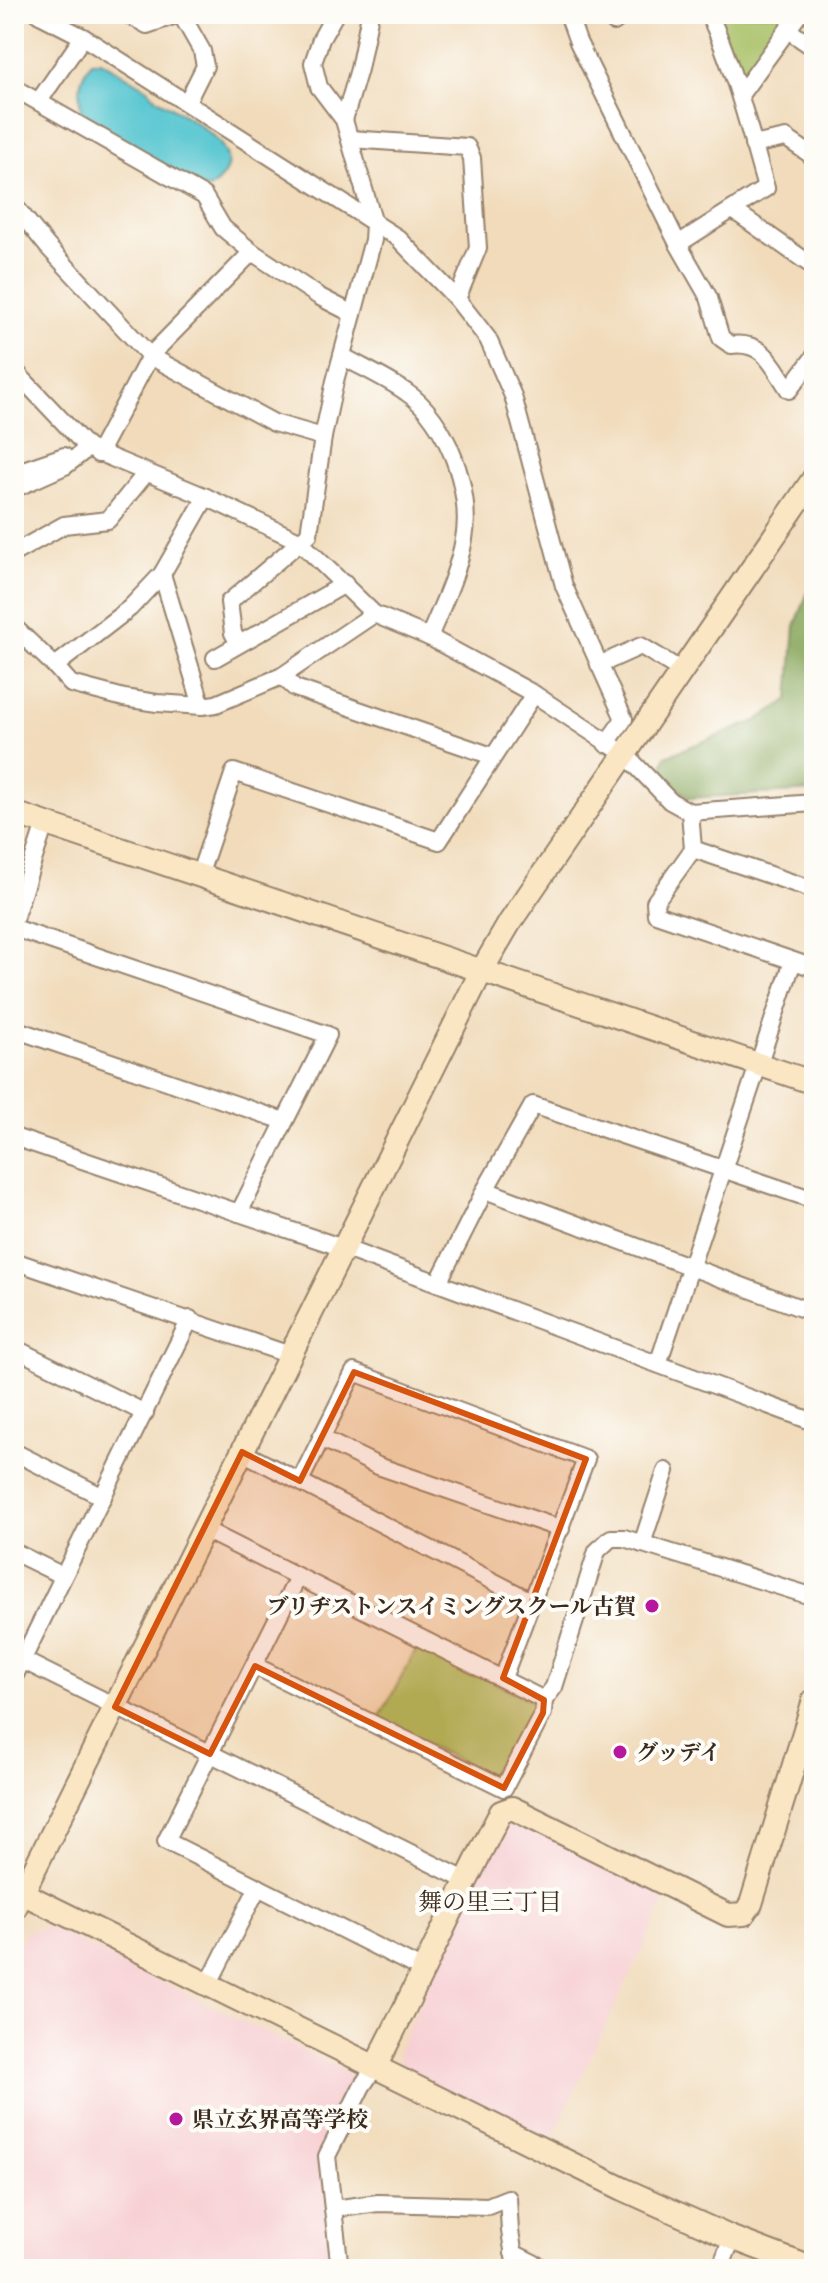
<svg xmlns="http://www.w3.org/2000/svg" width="828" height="2283" font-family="'IM FELL Great Primer','Noto Serif JP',serif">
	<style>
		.built { fill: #f7cfd3 }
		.green { fill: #a8c065; stroke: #727542; stroke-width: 2 }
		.forest { fill: #86a65a; stroke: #60683c; stroke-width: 2 }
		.water { fill: #5ac7d2; stroke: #4a7878; stroke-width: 2 }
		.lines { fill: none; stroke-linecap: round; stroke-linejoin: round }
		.street-casing { stroke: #96826c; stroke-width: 20 }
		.secondary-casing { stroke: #96826c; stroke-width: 26 }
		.street { stroke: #fff; stroke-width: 16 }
		.secondary { stroke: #fbe6c4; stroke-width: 22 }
		.marked { fill: #d7540e; fill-opacity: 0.2; stroke: #d7540e; stroke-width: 6; stroke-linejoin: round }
		.poi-dot { fill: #b5179e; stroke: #fdfcf7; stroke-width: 3 }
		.labels { text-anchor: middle; stroke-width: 8; stroke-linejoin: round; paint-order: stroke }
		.poi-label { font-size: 22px; font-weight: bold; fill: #3b2a1e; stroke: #fdfcf7; text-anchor: start }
		.neighbourhood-label { font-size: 24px; fill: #3b2a1e; stroke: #fdfcf7 }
	</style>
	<rect width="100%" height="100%" fill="#fdfcf7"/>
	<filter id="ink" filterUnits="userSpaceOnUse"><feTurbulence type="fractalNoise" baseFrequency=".0125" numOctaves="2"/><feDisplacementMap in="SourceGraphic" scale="16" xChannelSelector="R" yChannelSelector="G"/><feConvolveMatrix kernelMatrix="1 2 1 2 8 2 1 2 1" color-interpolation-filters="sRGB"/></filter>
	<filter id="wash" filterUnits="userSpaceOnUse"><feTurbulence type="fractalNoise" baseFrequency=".006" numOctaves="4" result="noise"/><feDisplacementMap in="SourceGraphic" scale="32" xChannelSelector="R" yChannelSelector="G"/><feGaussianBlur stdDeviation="1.8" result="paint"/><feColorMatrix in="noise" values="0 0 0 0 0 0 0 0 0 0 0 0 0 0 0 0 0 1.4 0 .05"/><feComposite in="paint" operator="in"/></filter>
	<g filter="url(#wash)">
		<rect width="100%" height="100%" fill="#f1dbbb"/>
		<g class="built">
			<path d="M515,1820L668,1894L552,2139L399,2067V2049L502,1822Z"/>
			<path d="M47,1926L355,2076L356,2084L321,2154L334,2269H14V1955L25,1932Z"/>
		</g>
		<g class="green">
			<path d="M716,14H790L748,72L740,74Z"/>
			<path d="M419,1645L536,1703L537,1713L503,1777L495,1779L378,1720Z"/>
		</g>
		<path class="forest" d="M814,577V791L690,798L660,775L666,756L756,721L789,699L795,626Z"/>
		<path class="water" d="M101,61L148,89L156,98C188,119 262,152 209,189L201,187L82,118C79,96 76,79 92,62Z"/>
	</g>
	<g filter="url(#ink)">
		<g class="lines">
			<g class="street-casing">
				<g id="street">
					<path d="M38,14L83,37L398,238L457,299L488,339L513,396L564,586L624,719L606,744"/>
					<path d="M127,14L147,25L179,14"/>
					<path d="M181,14L202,51L205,66L187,102"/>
					<path d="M568,14L578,42L678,244L709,298L721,338L731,345C765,341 772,365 789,390L814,357"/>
					<path d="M614,22L624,14"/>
					<path d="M788,30L814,48"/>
					<path d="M14,88L204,196L223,228L252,252L320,297L353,314"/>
					<path d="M740,95L799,14"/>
					<path d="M39,101L83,37"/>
					<path d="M344,120L359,69L370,14"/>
					<path d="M350,139L467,147L472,158L478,248L457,299"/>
					<path d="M753,145L786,138L814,157"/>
					<path d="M14,205L48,247L150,356L274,423L323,437"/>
					<path d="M733,210L814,267"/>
					<path d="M678,244L766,188C749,129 735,70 709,14"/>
					<path d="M342,356C363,368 386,378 406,392C447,419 473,492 464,539C458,573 442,606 429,637"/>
					<path d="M14,370L88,448L206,497L299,541L374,614L429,637L534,694L626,755L670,801L690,812L814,803"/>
					<path d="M98,454L150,356L252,252"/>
					<path d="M14,473L64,456"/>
					<path d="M14,489L65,466L88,448"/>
					<path d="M206,497L162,574L130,608L55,666L71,684L124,698L157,703L202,706L216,704L282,676L374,614"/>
					<path d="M14,553L64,525L108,520L146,473"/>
					<path d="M162,574L202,706"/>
					<path d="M14,627L55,666"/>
					<path d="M239,644L233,633L229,602L309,534L323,437L335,381L373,240L374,224L344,120L319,87L313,63L321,39L335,14"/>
					<path d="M215,658L345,584"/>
					<path d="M599,665L641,646L682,671"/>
					<path d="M282,676L295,688L492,756"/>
					<path d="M690,812L693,849L655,902L656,914L814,968"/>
					<path d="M693,849L814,890"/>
					<path d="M199,876L234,772L439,841L534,694"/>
					<path d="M14,919L45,824"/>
					<path d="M14,928L328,1035L239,1213"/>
					<path d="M14,1029L284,1121"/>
					<path d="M14,1137L343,1248L814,1422"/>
					<path d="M485,1190L814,1313"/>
					<path d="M14,1261L290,1355"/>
					<path d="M438,1283L485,1190L533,1105L814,1200"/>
					<path d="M14,1348L145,1413"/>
					<path d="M658,1364L793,961"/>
					<path d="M321,1438L378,1466L561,1529"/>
					<path d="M14,1452L103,1497"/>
					<path d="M242,1452L533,1602"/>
					<path d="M300,1481L354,1372L586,1459L503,1678"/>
					<path d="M203,1529L544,1700L554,1687L597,1551L611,1538H624L814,1597"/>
					<path d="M642,1544L666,1471"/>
					<path d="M14,1552L63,1576"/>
					<path d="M298,1577L166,1841L425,1971"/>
					<path d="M14,1656L465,1880"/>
					<path d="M255,1666L504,1788L543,1713L544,1700"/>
					<path d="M14,1677L190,1319"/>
					<path d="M208,1985L258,1887"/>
					<path d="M375,2067L362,2086L327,2156L333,2209L378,2203L488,2206L508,2198L510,2231L516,2269"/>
					<path d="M333,2209L340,2269"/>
					<path d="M513,2253L545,2269"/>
					<path d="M720,2269L732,2238"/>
				</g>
			</g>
			<g class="secondary-casing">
				<g id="secondary">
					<path d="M14,813L814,1083"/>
					<path d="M14,1889L623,2189L732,2238L814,2269"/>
					<path d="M14,1910L482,970L510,922L814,478"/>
					<path d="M375,2067C419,1983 457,1896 501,1812L512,1808L728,1915L744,1914L751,1904L814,1700"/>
				</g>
			</g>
			<use href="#street" class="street"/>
			<use href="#secondary" class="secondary"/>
		</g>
	</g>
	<path class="marked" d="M354,1372L586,1459L503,1678L544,1700L543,1713L504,1788L255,1666L210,1754L115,1707L242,1452L300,1481Z"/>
	<g class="poi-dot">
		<circle cx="652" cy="1606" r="8"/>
		<circle cx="620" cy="1752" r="8"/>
		<circle cx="176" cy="2119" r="8"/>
	</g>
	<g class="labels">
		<g class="poi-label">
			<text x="636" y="1614" text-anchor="end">ブリヂストンスイミングスクール古賀</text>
			<text x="636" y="1760">グッデイ</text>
			<text x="192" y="2127">県立玄界高等学校</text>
		</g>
		<g class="neighbourhood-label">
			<text x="490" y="1910">舞の里三丁目</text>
		</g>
	</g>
	<rect width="828" height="2283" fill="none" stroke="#fdfcf7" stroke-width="48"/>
</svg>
